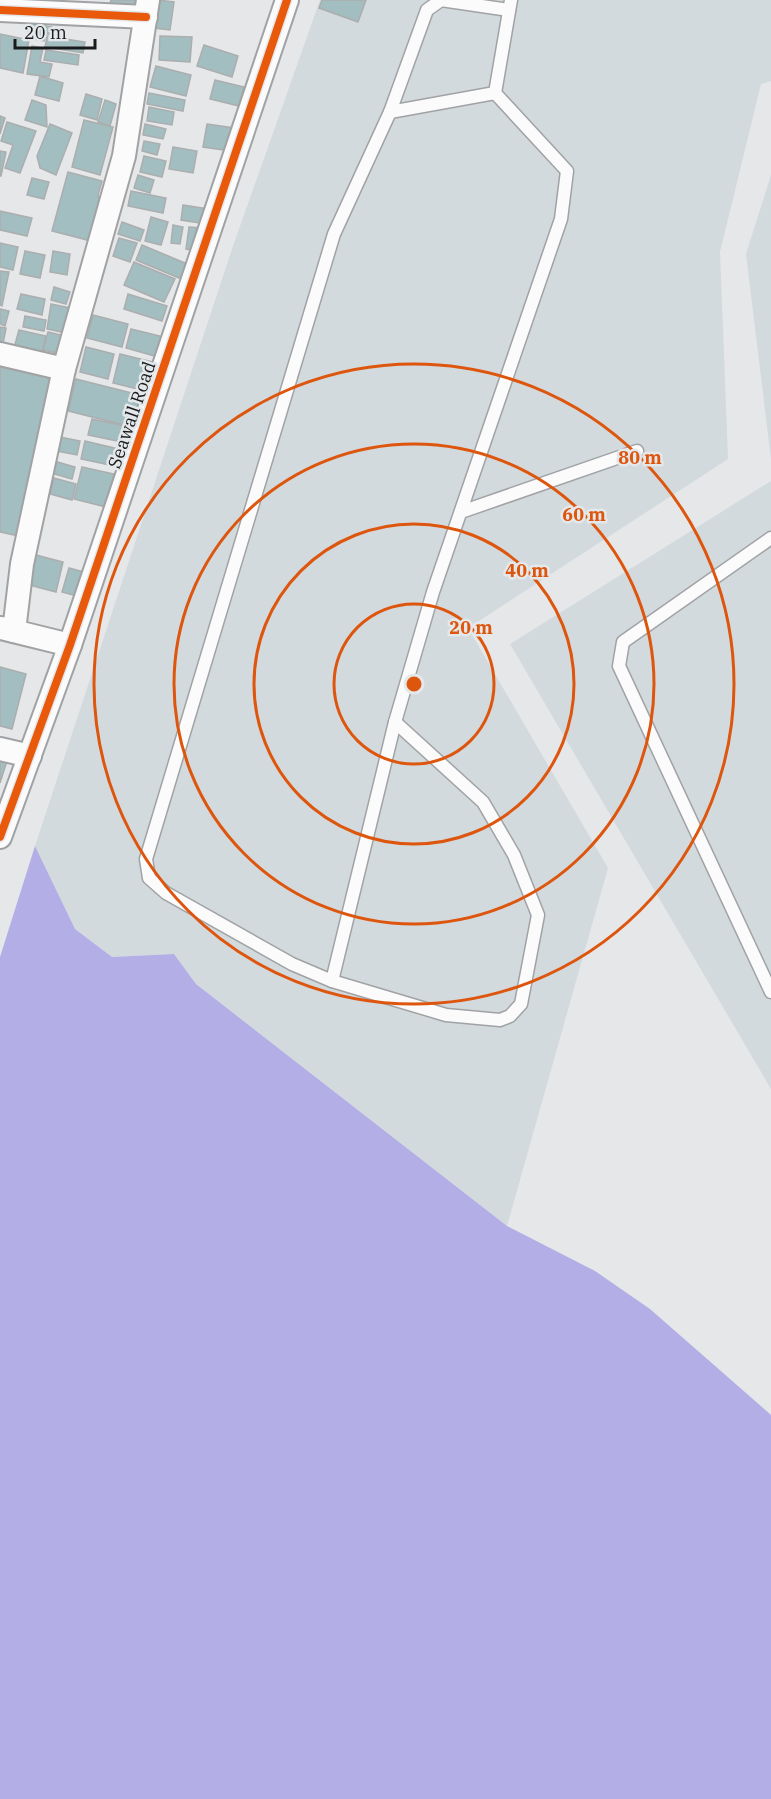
<svg xmlns="http://www.w3.org/2000/svg" width="771" height="1799" font-family="'IBM Plex Serif',serif">
	<style>
		.built { fill: #d2dade }
		.water { fill: #b3aee6 }
		.building { fill: #a2bec0; stroke: #acadae; stroke-width: 1.5 }
		.lines { fill: none; stroke-linecap: round; stroke-linejoin: round }
		.lane-casing { stroke: #a1a2a4; stroke-width: 15 }
		.street-casing { stroke: #a1a2a4; stroke-width: 26 }
		.lane { stroke: #fbfbfc; stroke-width: 12 }
		.street { stroke: #fbfbfc; stroke-width: 22 }
		.cycleway-casing { stroke: #e4e8ea; stroke-width: 11 }
		.cycleway { stroke: #e8590c; stroke-width: 8 }
		.ring { fill: none; stroke: #de560d; stroke-width: 3 }
		.labels { text-anchor: middle; stroke-width: 5; stroke-linejoin: round; paint-order: stroke }
		.street-label { font-size: 18px; fill: #191a1b; stroke: #e4e8ea }
		.centre { fill: #de560d; stroke: #e4e8ea; stroke-width: 3 }
		.ring-label { font-size: 18px; text-anchor: middle; font-weight: bold; fill: #de560d; stroke: #e4e8ea; stroke-width: 5; stroke-linejoin: round; paint-order: stroke }
	</style>
	<rect width="100%" height="100%" fill="#e5e7e9"/>
	<g class="built">
		<path d="M320,0H771V81L761,84L720,252L728,459L468,628L608,868L507,1226L196,984L174,954L112,957L75,929L35,846L232,249Z"/>
		<path d="M771,175V459L746,254Z"/>
		<path d="M771,481V1089L510,644Z"/>
	</g>
	<path class="water" d="M35,846L75,929L112,957L174,954L196,984L507,1226L595,1271L650,1309L771,1415V1799H0V957Z"/>
	<g class="building">
		<path d="M111,0H137L136,6L110,3Z"/>
		<path d="M158,0L174,2L170,30L154,28Z"/>
		<path d="M322,0H366L358,22L319,8Z"/>
		<path d="M30,23L52,27L51,34H46L44,41L27,38Z"/>
		<path d="M0,34L29,40L23,73L0,68Z"/>
		<path d="M47,36L85,42L83,53L45,47Z"/>
		<path d="M160,36L192,37L190,62L159,60Z"/>
		<path d="M204,45L238,56L232,77L197,66Z"/>
		<path d="M32,46L43,48L40,62L52,64L49,77L27,74Z"/>
		<path d="M46,50L79,55L78,65L44,60Z"/>
		<path d="M156,66L191,75L186,96L150,87Z"/>
		<path d="M40,76L63,83L59,101L35,95Z"/>
		<path d="M215,80L244,87L239,106L210,99Z"/>
		<path d="M149,93L185,100L183,111L147,104Z"/>
		<path d="M86,94L102,99L97,120L80,115Z"/>
		<path d="M32,100L46,105L47,127L25,120Z"/>
		<path d="M105,100L116,104L110,126L98,122Z"/>
		<path d="M149,107L174,112L172,125L147,121Z"/>
		<path d="M0,116L5,118L0,134Z"/>
		<path d="M84,120L113,127L100,175L72,167Z"/>
		<path d="M7,122L36,131L20,173L5,168L13,145L1,141Z"/>
		<path d="M50,124L72,133L56,175L40,168L37,156Z"/>
		<path d="M145,124L166,129L163,139L143,135Z"/>
		<path d="M207,124L234,128L230,151L203,147Z"/>
		<path d="M144,141L160,144L157,155L142,151Z"/>
		<path d="M173,147L197,151L193,173L169,169Z"/>
		<path d="M0,151L6,152L1,176H0Z"/>
		<path d="M144,156L166,161L162,177L140,172Z"/>
		<path d="M68,172L102,181L98,195L101,204L91,241L52,231Z"/>
		<path d="M138,175L154,180L150,193L134,188Z"/>
		<path d="M32,178L49,182L44,199L27,195Z"/>
		<path d="M131,191L166,198L163,213L128,206Z"/>
		<path d="M183,205L208,209L206,224L181,220Z"/>
		<path d="M0,211L32,218L27,236L0,230Z"/>
		<path d="M151,217L168,222L161,245L145,241Z"/>
		<path d="M122,222L144,230L140,241L118,234Z"/>
		<path d="M173,225L183,227L180,244L171,243Z"/>
		<path d="M189,227L202,228L199,251L186,249Z"/>
		<path d="M119,238L137,243L130,262L113,256Z"/>
		<path d="M0,243L18,247L13,270L0,267Z"/>
		<path d="M142,245L192,266L186,281L136,260Z"/>
		<path d="M25,251L45,255L40,278L20,274Z"/>
		<path d="M53,251L70,254L67,275L50,272Z"/>
		<path d="M134,262L175,279L164,302L124,285Z"/>
		<path d="M0,271L9,272L2,306L0,305Z"/>
		<path d="M54,287L70,292L66,304L51,300Z"/>
		<path d="M21,294L45,299L42,315L17,309Z"/>
		<path d="M128,294L167,306L162,321L124,309Z"/>
		<path d="M51,304L71,308L66,333L47,329Z"/>
		<path d="M0,309L9,311L5,326L0,324Z"/>
		<path d="M93,315L128,324L122,347L87,338Z"/>
		<path d="M25,316L46,320L44,331L23,327Z"/>
		<path d="M0,327L6,328L2,349L0,348Z"/>
		<path d="M131,329L164,337L158,357L126,348Z"/>
		<path d="M19,330L46,336L42,355L14,348Z"/>
		<path d="M48,332L65,336L61,354L43,350Z"/>
		<path d="M86,347L114,354L108,379L80,372Z"/>
		<path d="M120,354L157,363L150,392L113,383Z"/>
		<path d="M0,367L54,379L19,536L0,532Z"/>
		<path d="M76,379L140,395L132,427L68,411Z"/>
		<path d="M92,419L131,427L127,443L88,435Z"/>
		<path d="M60,437L80,441L77,455L56,451Z"/>
		<path d="M85,441L119,449L115,466L81,459Z"/>
		<path d="M54,461L75,467L72,479L51,473Z"/>
		<path d="M82,467L114,474L106,507L74,499Z"/>
		<path d="M54,478L76,484L72,500L50,494Z"/>
		<path d="M36,555L63,562L56,592L29,585Z"/>
		<path d="M69,568L84,572L77,596L62,592Z"/>
		<path d="M0,667L26,674L12,729L0,726Z"/>
		<path d="M0,759L7,761L0,783Z"/>
	</g>
	<g class="lines">
		<g class="lane-casing">
			<g id="lane">
				<path d="M390,112L427,10L441,0L509,10"/>
				<path d="M461,512L637,451"/>
				<path d="M771,538L623,642L619,666L771,992"/>
				<path d="M395,722L483,802L514,855L538,915L521,1004L510,1016L500,1020L446,1015L332,981L292,964L166,893L149,878L146,859L334,234L390,112L495,93"/>
				<path d="M332,981L395,722L433,592L561,219L567,171L495,93L511,0"/>
			</g>
		</g>
		<g class="street-casing">
			<g id="street">
				<path d="M0,10L146,17"/>
				<path d="M0,354L64,369"/>
				<path d="M1,628L70,645"/>
				<path d="M14,631L22,564L64,369L124,156L148,0"/>
				<path d="M0,749L30,756"/>
				<path d="M0,837L70,645L287,0"/>
			</g>
		</g>
		<use href="#lane" class="lane"/>
		<use href="#street" class="street"/>
		<g class="cycleway-casing">
			<g id="cycleway">
				<path d="M0,10L146,17"/>
				<path d="M0,837L70,645L287,0"/>
			</g>
		</g>
		<use href="#cycleway" class="cycleway"/>
	</g>
	<g class="ring">
		<circle cx="414" cy="684" r="80"/>
		<circle cx="414" cy="684" r="160"/>
		<circle cx="414" cy="684" r="240"/>
		<circle cx="414" cy="684" r="320"/>
	</g>
	<g class="labels">
		<g class="street-label">
			<text transform="translate(132 415) rotate(-71)" y="6">Seawall Road</text>
		</g>
	</g>
	<circle cx="414" cy="684" r="9" class="centre"/>
	<g class="ring-label">
		<text x="640" y="464">80 m</text>
		<text x="584" y="521">60 m</text>
		<text x="527" y="577">40 m</text>
		<text x="471" y="634">20 m</text>
	</g>
	<path d="M15 39v9h80v-9" fill="none" stroke="#191a1b" stroke-width="3"/>
	<text x="24" y="39" font-size="18" fill="#191a1b" stroke="#e4e8ea" stroke-width="4.5" paint-order="stroke">20 m</text>
</svg>
